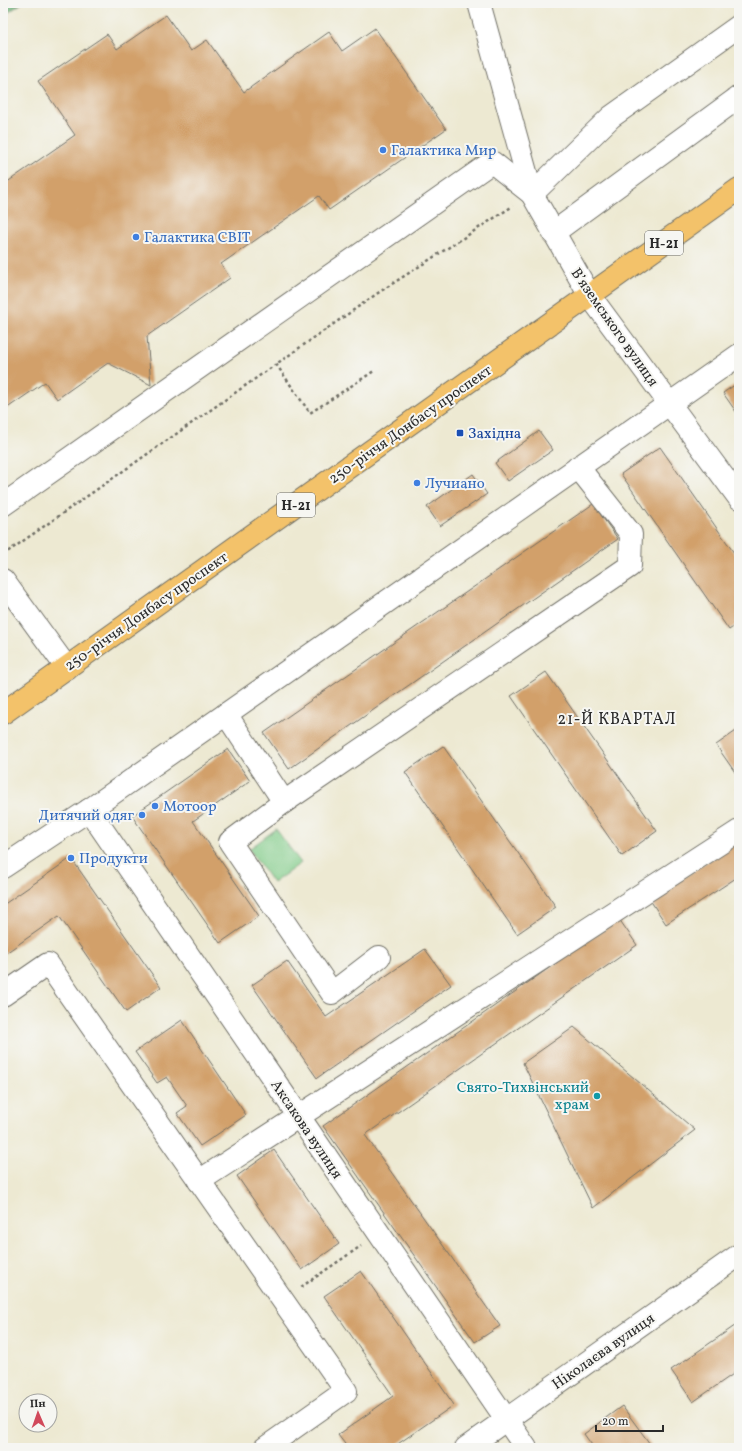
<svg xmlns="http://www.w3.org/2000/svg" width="742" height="1451" font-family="Vollkorn,serif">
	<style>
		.green { fill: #81cc89; stroke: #567c5a }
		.forest { fill: #68b075; stroke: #4a6e50 }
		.building { fill: #d2a06b }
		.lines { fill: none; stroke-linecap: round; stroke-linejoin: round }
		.minor-casing { stroke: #6f6e65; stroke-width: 24 }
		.major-casing { stroke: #6f6e65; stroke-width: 24 }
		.path { stroke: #6f6e65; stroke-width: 2.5; stroke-dasharray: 3 3; stroke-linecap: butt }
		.minor { stroke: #fff; stroke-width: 22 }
		.major { stroke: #f3c26a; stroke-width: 22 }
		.shop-dot { fill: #3f7fe0; stroke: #f6f6f2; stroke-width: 1.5 }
		.transit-dot { fill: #1a4fb4; stroke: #f6f6f2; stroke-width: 1.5 }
		.culture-dot { fill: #0f9aa8; stroke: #f6f6f2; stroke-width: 1.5 }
		.labels { text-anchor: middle; stroke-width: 4; stroke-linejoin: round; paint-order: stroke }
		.shield { fill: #f6f6f2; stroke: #686867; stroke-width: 1 }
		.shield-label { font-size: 14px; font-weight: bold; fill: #2b2b2b }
		.shop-label { font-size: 15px; fill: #366cbe; stroke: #f6f6f2; text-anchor: start }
		.street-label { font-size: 15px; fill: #2b2b2b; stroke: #f6f6f2 }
		.transit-label { font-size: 15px; fill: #164399; stroke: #f6f6f2; text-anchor: start }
		.culture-label { font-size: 15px; fill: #0d838f; stroke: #f6f6f2; text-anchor: end }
		.neighbourhood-label { font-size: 16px; letter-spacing: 1px; fill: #2b2b2b; stroke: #f6f6f2 }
	</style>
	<rect width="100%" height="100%" fill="#f6f6f2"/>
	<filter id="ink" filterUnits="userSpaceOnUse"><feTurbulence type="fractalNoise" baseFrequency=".025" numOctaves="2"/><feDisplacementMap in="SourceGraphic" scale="8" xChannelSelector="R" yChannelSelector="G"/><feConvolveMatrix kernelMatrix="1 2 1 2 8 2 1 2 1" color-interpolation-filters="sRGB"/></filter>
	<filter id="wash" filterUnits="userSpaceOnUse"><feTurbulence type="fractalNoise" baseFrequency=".012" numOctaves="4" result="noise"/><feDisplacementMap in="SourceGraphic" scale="16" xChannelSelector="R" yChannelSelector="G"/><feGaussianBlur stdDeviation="0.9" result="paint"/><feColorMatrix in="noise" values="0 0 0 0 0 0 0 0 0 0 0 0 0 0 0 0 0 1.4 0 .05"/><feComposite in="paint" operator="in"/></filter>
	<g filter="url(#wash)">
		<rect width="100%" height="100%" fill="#ede9d2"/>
		<path class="green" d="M276,829L301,863L273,883L249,849Z"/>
		<path class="forest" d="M3,3H22L3,16Z"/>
		<g id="blocks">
			<g class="building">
				<path d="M166,15L191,51L207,40L244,92L329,32L342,51L375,28L446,129L329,210L319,196L221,264L230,278L147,336L151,385L108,363L57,399L45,382L3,411V185L75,135L38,81L107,34L117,49Z"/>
				<path d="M739,382V416L723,393Z"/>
				<path d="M539,431L553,450L508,481L495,463Z"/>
				<path d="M660,447L739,560V623L729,630L621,474Z"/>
				<path d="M473,474L487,494L440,526L427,507Z"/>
				<path d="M593,504L618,539L289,769L264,733Z"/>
				<path d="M546,672L657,831L622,856L511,696Z"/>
				<path d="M739,729V778L716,745Z"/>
				<path d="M443,746L556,907L517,934L405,772Z"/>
				<path d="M228,749L250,781L193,821L259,916L220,943L132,816Z"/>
				<path d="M739,840V876L666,924L650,900Z"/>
				<path d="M71,858L161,987L126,1012L59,916L3,955V905Z"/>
				<path d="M619,919L637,945L365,1135L500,1326L475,1342L323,1126Z"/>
				<path d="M425,949L451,985L317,1078L252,985L287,961L326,1017Z"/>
				<path d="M182,1020L246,1115L200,1146L177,1113L187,1106L167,1077L157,1083L135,1052Z"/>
				<path d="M574,1027L695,1130L593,1208L523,1063Z"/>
				<path d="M274,1150L339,1244L302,1270L237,1176Z"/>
				<path d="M361,1271L454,1405L392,1448H348L338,1435L393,1396L324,1296Z"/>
				<path d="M739,1323V1370L693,1402L671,1370Z"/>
				<path d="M622,1406L653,1448H594L584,1434Z"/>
			</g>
		</g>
	</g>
	<g filter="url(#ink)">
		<use href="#blocks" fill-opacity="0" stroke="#6f6e65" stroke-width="1"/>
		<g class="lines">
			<g class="minor-casing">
				<g id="minor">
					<path d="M479,3L532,194L590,296L739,498"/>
					<path d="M553,233L739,97"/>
					<path d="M3,505L492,162L532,194L611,117L739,26"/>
					<path d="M3,580L67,668"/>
					<path d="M226,714L284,802L630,566L631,534L578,467"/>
					<path d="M284,802L230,842L332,993L379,957"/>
					<path d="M89,810L526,1448"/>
					<path d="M3,867L89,810L739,355"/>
					<path d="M3,995L48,964L346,1391L265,1448"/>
					<path d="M199,1181L739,831"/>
					<path d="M466,1448L739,1255"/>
				</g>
			</g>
			<g class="major-casing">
				<path id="major" d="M3,713L739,189"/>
			</g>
			<g class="path">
				<path d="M276,364L310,413L374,371"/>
				<path d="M3,555L378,293L513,206"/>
				<path d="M301,1287L361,1246"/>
			</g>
			<use href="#minor" class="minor"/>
			<use href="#major" class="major"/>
		</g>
	</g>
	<g class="shop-dot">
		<circle cx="383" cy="150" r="4"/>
		<circle cx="136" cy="237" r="4"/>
		<circle cx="417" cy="483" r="4"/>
		<circle cx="155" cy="806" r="4"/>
		<circle cx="142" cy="815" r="4"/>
		<circle cx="71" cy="858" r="4"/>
	</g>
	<rect class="transit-dot" x="456" y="429" width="8" height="8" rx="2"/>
	<circle class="culture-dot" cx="597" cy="1096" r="4"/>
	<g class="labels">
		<g class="shield">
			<rect x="645" y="231" width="38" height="24" rx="3"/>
			<rect x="277" y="493" width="38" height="24" rx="3"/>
		</g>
		<g class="shield-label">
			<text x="664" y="248">Н-21</text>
			<text x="296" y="510">Н-21</text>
		</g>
		<g class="shop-label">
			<text x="391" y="155">Галактика Мир</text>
			<text x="144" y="242">Галактика СВІТ</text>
			<text x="425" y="488">Лучиано</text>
			<text x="163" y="811">Мотоор</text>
			<text x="134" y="820" text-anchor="end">Дитячий одяг</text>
			<text x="79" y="863">Продукти</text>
		</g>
		<g class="street-label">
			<text transform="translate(615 327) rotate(55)" y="5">В’яземського вулиця</text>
			<text transform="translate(410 424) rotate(-35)" y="5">250-річчя Донбасу проспект</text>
			<text transform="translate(146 611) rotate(-35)" y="5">250-річчя Донбасу проспект</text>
			<text transform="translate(307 1129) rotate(56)" y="5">Аксакова вулиця</text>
			<text transform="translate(603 1351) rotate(-35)" y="5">Ніколаєва вулиця</text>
		</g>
		<g class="transit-label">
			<text x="468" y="438">Західна</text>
		</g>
		<g class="culture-label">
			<text x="589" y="1092">Свято-Тихвінський<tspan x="589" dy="17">храм</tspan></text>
		</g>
		<g class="neighbourhood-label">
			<text x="617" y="724">21-Й КВАРТАЛ</text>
		</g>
	</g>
	<rect width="742" height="1451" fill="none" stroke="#f6f6f2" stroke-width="16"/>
	<g transform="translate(38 1413) rotate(358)"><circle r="19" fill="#f6f6f2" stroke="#a5a5a2"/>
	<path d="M0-3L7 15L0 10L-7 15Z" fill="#d1495b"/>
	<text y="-6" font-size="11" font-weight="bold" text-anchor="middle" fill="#2b2b2b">Пн</text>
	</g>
	<path d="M596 1425v6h67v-6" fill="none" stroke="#2b2b2b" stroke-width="2"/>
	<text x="602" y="1425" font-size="12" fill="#2b2b2b" stroke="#f6f6f2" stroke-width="3" paint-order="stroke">20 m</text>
</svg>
